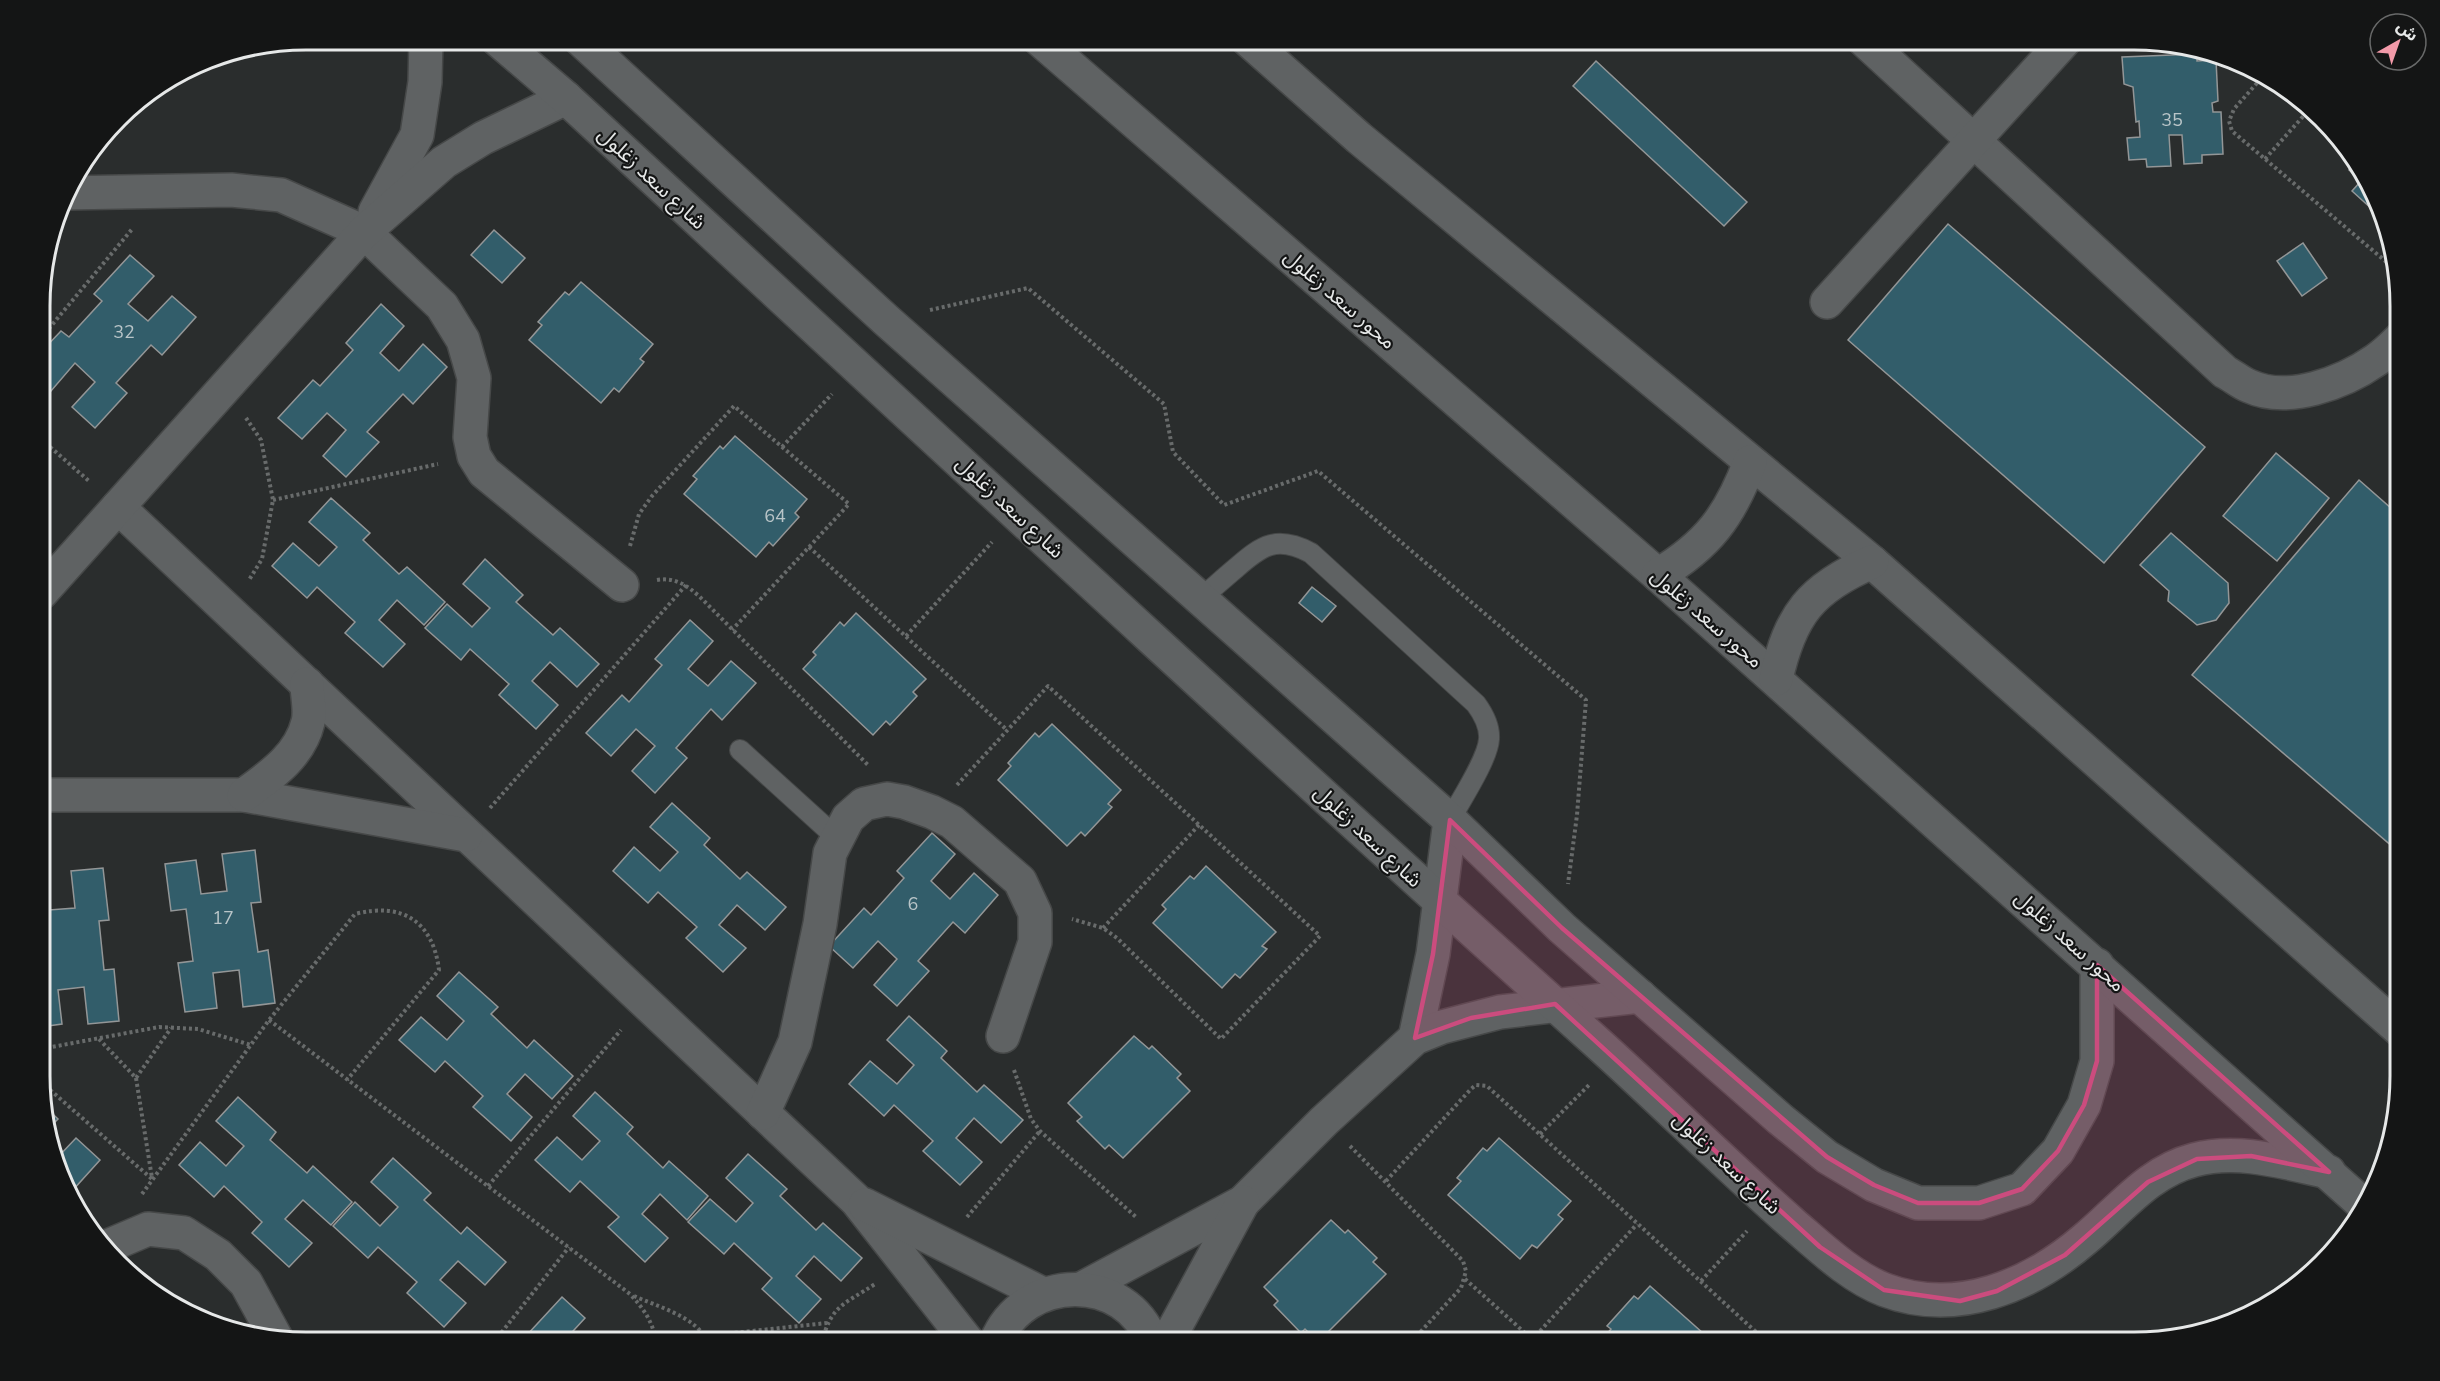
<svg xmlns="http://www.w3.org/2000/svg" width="2440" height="1381" font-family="'Nunito Sans','Noto Sans Arabic',sans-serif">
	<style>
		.building { fill: #325d6a; stroke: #939697; stroke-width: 1.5 }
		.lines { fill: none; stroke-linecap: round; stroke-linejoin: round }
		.lane-casing { stroke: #464848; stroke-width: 22 }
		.street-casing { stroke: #464848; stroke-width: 36 }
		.secondary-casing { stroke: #464848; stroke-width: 36 }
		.path { stroke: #686b6b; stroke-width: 4; stroke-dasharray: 3 3; stroke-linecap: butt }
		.lane { stroke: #5f6263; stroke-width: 20 }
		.street { stroke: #5f6263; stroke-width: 33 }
		.secondary { stroke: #5f6263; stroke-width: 33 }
		.marked { fill: #cb4c7e; fill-opacity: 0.2; stroke: #cb4c7e; stroke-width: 4.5; stroke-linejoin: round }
		.labels { text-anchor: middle; stroke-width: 4.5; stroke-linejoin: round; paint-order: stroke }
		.number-label { font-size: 18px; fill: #b9c5c8 }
		.street-label { font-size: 21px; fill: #e6e8e8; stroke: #141515 }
		.rim { fill: none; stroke: #e6e8e8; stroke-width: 3 }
	</style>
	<rect width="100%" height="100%" fill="#2a2d2d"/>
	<g class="building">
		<path d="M2197,54V61L2216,60L2218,101L2212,103L2213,112H2221L2223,154L2202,155V163L2184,164L2182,135H2169L2171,166L2147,167L2146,159L2129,160L2127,138L2140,137L2139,121L2136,122L2133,87L2124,84L2122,57Z"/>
		<path d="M1596,61L1747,202L1724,226L1573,86Z"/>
		<path d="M2357,160L2379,204L2373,210L2352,191L2361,181L2349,170Z"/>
		<path d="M1948,224L2205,447L2104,563L1848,340Z"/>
		<path d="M494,230L525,258L502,283L471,255Z"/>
		<path d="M2303,243L2327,278L2302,296L2277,261Z"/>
		<path d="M130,255L154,276L128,304L148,321L172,296L196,317L162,355L151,345L116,383L127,393L95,428L72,407L95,382L75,363L51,391L41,382V352L61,331L69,337L102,301L94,294Z"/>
		<path d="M581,282L653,344L640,359L644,362L619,392L614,388L601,403L529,340L542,325L538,322L565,292L569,295Z"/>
		<path d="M381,304L404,326L380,353L399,371L423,344L447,367L413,404L403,394L367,432L379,442L346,477L323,456L346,430L327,413L302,439L278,418L313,380L320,386L353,350L346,343Z"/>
		<path d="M735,436L807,499L795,513L799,517L773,546L769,542L756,557L684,494L697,479L693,476L720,446L723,449Z"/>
		<path d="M2276,453L2329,498L2277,561L2223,516Z"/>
		<path d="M2359,480L2400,516V853L2192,675Z"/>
		<path d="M331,498L370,533L363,540L399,574L407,567L445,602L424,625L397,600L379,620L405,644L383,667L345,633L355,622L317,587L307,598L272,566L293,543L319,566L337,547L309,522Z"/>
		<path d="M2171,533L2228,583L2229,603L2216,620L2197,625L2168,601L2169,591L2140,565Z"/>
		<path d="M485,559L523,595L516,602L553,635L560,628L599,664L577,687L550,662L532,681L558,705L536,729L499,695L509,684L470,649L461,660L425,628L447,604L472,627L490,608L463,584Z"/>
		<path d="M1312,587L1336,606L1322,622L1299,603Z"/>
		<path d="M856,613L926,679L913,692L917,696L890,725L886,721L873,735L803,669L816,655L813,652L840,622L844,626Z"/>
		<path d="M690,620L713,641L688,669L708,686L731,661L756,683L722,720L711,709L676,748L687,758L655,793L632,771L655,746L636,729L611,756L586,733L622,695L629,702L662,665L655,659Z"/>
		<path d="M1052,724L1121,790L1108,804L1112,807L1085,836L1081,832L1067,846L998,780L1011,766L1008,763L1035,733L1039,737Z"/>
		<path d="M672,803L710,838L704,845L740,879L747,872L786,907L765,930L737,905L719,925L746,948L723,972L686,938L697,927L658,892L648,903L613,871L634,847L660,871L678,852L650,827Z"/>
		<path d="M932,833L955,854L931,881L950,899L974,873L998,895L965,933L953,922L918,961L929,971L897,1006L874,985L897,959L878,941L853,968L829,946L864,908L871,915L904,878L897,871Z"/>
		<path d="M255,850L261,902L251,903L258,952L268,950L275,1003L243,1007L239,970L213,973L217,1008L185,1012L178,963L193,961L186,909L171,911L165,864L196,860L201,894L227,891L222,854Z"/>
		<path d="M1206,866L1276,932L1262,946L1267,949L1240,978L1235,974L1222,988L1153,923L1166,909L1162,905L1190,876L1194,879Z"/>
		<path d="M103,868L109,920L99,921L104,970L114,969L119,1021L88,1024L84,987L58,990L62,1024L41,1027V876H45L49,910L75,908L71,871Z"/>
		<path d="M459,972L498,1007L491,1014L527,1048L534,1040L573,1076L552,1099L525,1074L507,1094L532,1117L511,1141L473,1107L483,1096L445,1061L435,1072L399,1040L421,1017L447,1040L464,1021L437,996Z"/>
		<path d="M909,1016L947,1051L941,1058L977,1092L984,1085L1023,1120L1001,1143L974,1118L956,1138L982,1162L960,1185L923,1151L933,1141L894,1105L884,1116L849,1084L870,1061L897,1084L914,1065L887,1040Z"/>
		<path d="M1134,1036L1149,1049L1152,1046L1181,1074L1177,1078L1190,1091L1123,1158L1109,1145L1105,1149L1077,1121L1082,1117L1068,1103Z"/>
		<path d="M595,1092L633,1127L627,1134L663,1168L669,1161L708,1196L687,1220L660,1194L642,1214L668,1238L645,1262L608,1227L619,1217L580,1181L570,1192L535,1160L557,1137L582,1160L600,1141L573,1116Z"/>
		<path d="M238,1097L276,1132L270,1140L307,1173L313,1166L352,1202L331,1225L303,1200L285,1219L312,1243L289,1267L252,1233L262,1222L224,1186L214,1197L179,1165L200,1142L226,1166L244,1146L216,1121Z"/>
		<path d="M41,1103L58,1119L48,1129L41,1110Z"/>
		<path d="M76,1138L100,1160L72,1191L59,1156Z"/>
		<path d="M1499,1138L1571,1201L1558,1215L1563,1219L1537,1248L1532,1245L1520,1259L1448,1195L1461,1181L1457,1178L1483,1148L1487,1151Z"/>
		<path d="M748,1154L787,1189L780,1196L816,1230L823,1223L862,1258L841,1281L814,1256L796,1276L821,1299L799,1323L762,1289L772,1278L734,1243L724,1254L688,1222L710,1199L736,1222L753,1203L726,1178Z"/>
		<path d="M393,1158L431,1193L424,1200L461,1234L467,1227L506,1262L485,1285L458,1261L440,1280L466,1303L444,1327L407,1293L417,1282L378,1247L368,1258L333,1226L355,1202L380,1226L398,1207L371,1182Z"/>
		<path d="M1331,1220L1345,1233L1348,1230L1377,1258L1373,1262L1386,1274L1318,1342L1305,1329L1301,1333L1274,1305L1278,1301L1264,1287Z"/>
		<path d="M1650,1286L1713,1342H1600L1611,1329L1607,1326L1634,1296L1638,1299Z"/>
		<path d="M562,1297L585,1318L563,1342H533L526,1336Z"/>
	</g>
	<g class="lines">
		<g class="lane-casing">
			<g id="lane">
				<path d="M1200,599C1212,589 1224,578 1236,568C1262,545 1277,535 1311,553L1476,704C1484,715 1490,726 1489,739C1488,759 1460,801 1450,820"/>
				<path d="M740,750L837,838"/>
			</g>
		</g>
		<g class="street-casing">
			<g id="street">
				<path d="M1863,39L2225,372C2233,376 2241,383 2249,386C2288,404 2343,383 2376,360C2385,354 2393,346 2400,339"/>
				<path d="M65,193L231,190L281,195L364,232L442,306L463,340L474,378L470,437L474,456L484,472L622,585"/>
				<path d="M375,212L417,135L425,82L426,39"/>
				<path d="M1827,302L2066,39"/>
				<path d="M118,507L857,1201L968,1342"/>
				<path d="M41,593L364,232L444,162L483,138L566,98"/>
				<path d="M41,795H244L466,835"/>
				<path d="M244,795C270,776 300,756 308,722C311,711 307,695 307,684"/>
				<path d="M1415,1038L1433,954L1450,820"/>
				<path d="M763,1113L795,1042L820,924L830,853L848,818L864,804L887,799L904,802L932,812L952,822L1020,881L1035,913V942L1003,1036"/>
				<path d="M865,1205L1043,1294"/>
				<path d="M108,1246L148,1229L184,1233L218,1255L246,1283L276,1338"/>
				<path d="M1081,1289L1243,1202L1324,1121L1415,1038L1442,1027L1500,1012L1640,996"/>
				<path d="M996,1342C1024,1273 1126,1271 1152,1342"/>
				<path d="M1167,1342L1243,1202"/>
			</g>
		</g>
		<g class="secondary-casing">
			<g id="secondary">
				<path d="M497,39L566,98C907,413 1247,729 1592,1038C1660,1099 1725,1164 1793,1224C1821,1248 1851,1277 1885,1290C1957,1317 2030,1286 2085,1239C2120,1210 2148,1172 2194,1160C2239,1148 2286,1163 2329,1172"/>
				<path d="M580,39L886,320L1450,820L1562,928L1780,1119L1827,1157L1874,1185L1918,1203H1979L2022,1189L2058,1151L2084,1105L2097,1061V965"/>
				<path d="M1039,39L1658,575L2366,1207"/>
				<path d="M1247,39L1359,138L1872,562L2400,1030"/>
				<path d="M1658,575C1708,545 1730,516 1750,462"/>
				<path d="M1776,679C1790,615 1811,588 1872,562"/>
			</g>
		</g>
		<g class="path">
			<path d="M2179,49L2180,45"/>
			<path d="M2265,74L2234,109L2229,121L2232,131L2397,271"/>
			<path d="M2265,159L2307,112"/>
			<path d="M930,310L1028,288L1164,404L1173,452L1224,505L1318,471L1586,700L1577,815L1568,884"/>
			<path d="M41,338L133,228"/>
			<path d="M246,418L261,440L273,500L262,559L249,580"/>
			<path d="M41,439L90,482"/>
			<path d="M782,447L832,394"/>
			<path d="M273,500L438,464"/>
			<path d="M630,546L639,514L652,496L734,406L849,504L732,630"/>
			<path d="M809,547L1007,730"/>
			<path d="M657,580C675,577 686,585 699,596L868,765"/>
			<path d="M906,636L992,542"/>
			<path d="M957,785L1048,686L1320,936L1221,1039L1117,938L1103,928L1072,919"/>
			<path d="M490,808L686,585"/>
			<path d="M1103,928L1199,825"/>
			<path d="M269,1020L630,1294C644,1309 653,1322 656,1342"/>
			<path d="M99,1039L136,1078L171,1028"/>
			<path d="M41,1049L159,1027L198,1029L251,1045"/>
			<path d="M1014,1070L1031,1119L1040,1131L1136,1217"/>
			<path d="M136,1078L152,1178"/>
			<path d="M41,1082L152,1179"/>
			<path d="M1540,1134L1590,1084"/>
			<path d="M1350,1146L1463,1261L1466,1271L1461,1288L1411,1342"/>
			<path d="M1386,1181L1471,1089L1476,1085L1487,1086L1767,1342"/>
			<path d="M488,1186L621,1030"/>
			<path d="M142,1194L269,1020L355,914C402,902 433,921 439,970L347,1080"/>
			<path d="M967,1217L1040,1131"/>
			<path d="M1465,1279L1534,1341"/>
			<path d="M1701,1281L1747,1231"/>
			<path d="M634,1296C656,1306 698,1317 707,1342"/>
			<path d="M705,1336L827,1323"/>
			<path d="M1532,1340L1637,1224"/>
			<path d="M494,1342L569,1247"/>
			<path d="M822,1342C831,1305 845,1304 875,1284"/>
		</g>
		<use href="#lane" class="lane"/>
		<use href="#street" class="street"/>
		<use href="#secondary" class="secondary"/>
	</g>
	<path class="marked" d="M1450,820L1562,928L1827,1157L1874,1185L1918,1203H1979L2022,1189L2058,1151L2084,1105L2097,1061V965L2329,1172L2251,1156L2197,1159L2148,1182L2065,1255L1997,1291L1960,1301L1884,1290L1820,1247L1555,1004L1471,1018L1415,1038L1433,954Z"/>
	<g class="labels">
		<g class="number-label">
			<text x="2172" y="126">35</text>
			<text x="124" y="338">32</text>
			<text x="775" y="522">64</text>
			<text x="913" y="910">6</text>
			<text x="223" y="924">17</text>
		</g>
		<g class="street-label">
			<text transform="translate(652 178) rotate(43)" y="7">شارع سعد زغلول</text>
			<text transform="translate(1340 299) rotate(41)" y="7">محور سعد زغلول</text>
			<text transform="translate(1010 507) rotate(43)" y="7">شارع سعد زغلول</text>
			<text transform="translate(1707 618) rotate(41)" y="7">محور سعد زغلول</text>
			<text transform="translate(1368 836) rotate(43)" y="7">شارع سعد زغلول</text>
			<text transform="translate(2070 941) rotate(42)" y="7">محور سعد زغلول</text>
			<text transform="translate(1727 1163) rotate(43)" y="7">شارع سعد زغلول</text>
		</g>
	</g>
	<path d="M0 0H2440V1381H0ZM306 50H2134A256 256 0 0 1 2390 306V1076A256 256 0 0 1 2134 1332H306A256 256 0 0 1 50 1076V306A256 256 0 0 1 306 50Z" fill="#141515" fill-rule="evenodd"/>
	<path class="rim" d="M306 50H2134A256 256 0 0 1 2390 306V1076A256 256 0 0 1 2134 1332H306A256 256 0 0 1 50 1076V306A256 256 0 0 1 306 50Z"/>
	<g transform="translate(2398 42) rotate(40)"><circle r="28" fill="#141515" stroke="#686969" stroke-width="1.5"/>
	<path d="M0-4.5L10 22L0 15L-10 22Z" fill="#f39aa9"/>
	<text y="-9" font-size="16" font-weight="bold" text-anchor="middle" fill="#e6e8e8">ش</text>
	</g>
</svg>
